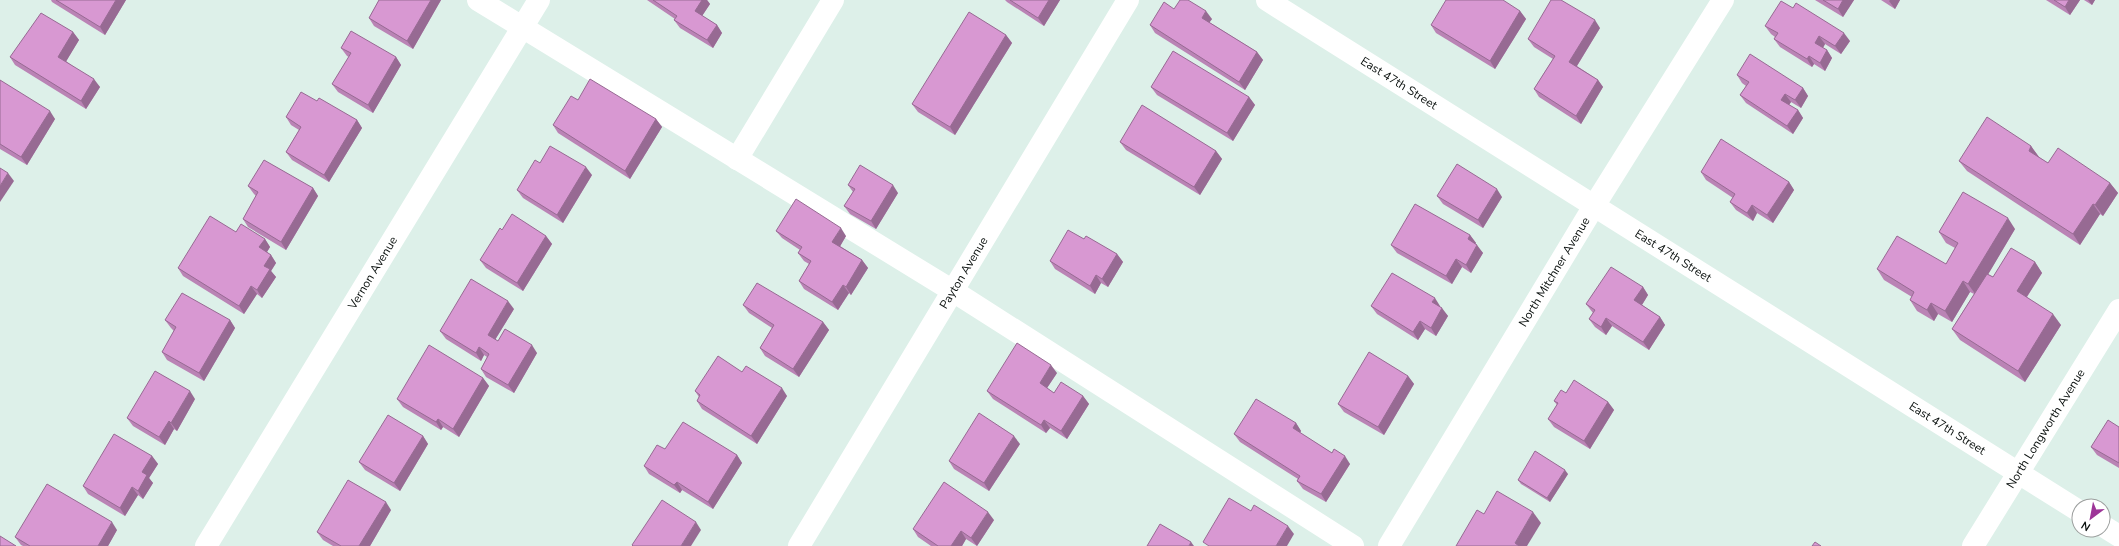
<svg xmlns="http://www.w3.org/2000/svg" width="2119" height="546" font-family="'Nunito Sans',sans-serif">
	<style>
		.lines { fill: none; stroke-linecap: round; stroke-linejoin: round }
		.minor { stroke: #fff; stroke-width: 22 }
		.wall { fill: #ba83b5 }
		.shaded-wall { fill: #976a93 }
		.building { fill: #d898d2; stroke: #976a93 }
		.labels { text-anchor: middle; stroke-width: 3; stroke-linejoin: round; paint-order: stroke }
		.street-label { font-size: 12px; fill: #080e0c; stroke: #fff }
	</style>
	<rect width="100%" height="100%" fill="#ddf0e9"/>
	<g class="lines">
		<g class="minor">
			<path d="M478,0L953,291L1353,546"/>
			<path id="s1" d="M1267,0L2079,511"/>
			<path d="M737,159L833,0"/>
			<path d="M2103,526L2119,536"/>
			<path id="s2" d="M206,546L539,0"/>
			<path id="s3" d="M799,546L1128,0"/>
			<path id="s4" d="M1389,546L1594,206L1723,0"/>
			<path id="s5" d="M1973,546L2119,310"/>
		</g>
	</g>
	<g class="wall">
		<path d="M51,0H126L105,35L52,2Z"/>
		<path d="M379,0H441L413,49L374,26L369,18Z"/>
		<path d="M647,0H707L710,4L702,16L717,25L722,33L713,48L680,28L674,20L675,19Z"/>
		<path d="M1005,0H1060L1044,26L1007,2Z"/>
		<path d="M1815,0H1854L1843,17Z"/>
		<path d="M1881,0H1900L1895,9Z"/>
		<path d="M2046,0H2080L2070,15Z"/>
		<path d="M2084,0H2095L2092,5Z"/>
		<path d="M1174,9L1212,19L1209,22L1257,52L1263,60L1245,90L1155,33L1150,25Z"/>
		<path d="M1520,11L1526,19L1495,69L1436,33L1431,25Z"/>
		<path d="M1765,26L1850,41L1841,54L1825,44L1823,48L1827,50L1832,58L1825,71L1814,64L1812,67L1780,47L1774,39L1775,37L1771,34Z"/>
		<path d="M1600,28L1577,66L1598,80L1603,87L1581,124L1539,97L1534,89L1553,59L1534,47L1528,39Z"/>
		<path d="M73,32L79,40L66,61L100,87L86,109L15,65L10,57Z"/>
		<path d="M1006,35L1012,43L955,135L918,112L912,104Z"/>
		<path d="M341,48L396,57L401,65L373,113L338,92L332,84L349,57L347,56Z"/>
		<path d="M1737,75L1803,88L1808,96L1801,108L1791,102L1789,105L1798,110L1803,118L1793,134L1746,103L1740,95L1746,86L1742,83Z"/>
		<path d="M0,80L55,119L27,165L0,149Z"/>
		<path d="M1151,87L1249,97L1255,105L1233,141L1157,95Z"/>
		<path d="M578,100L656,119L662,127L630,179L558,133L553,125Z"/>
		<path d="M317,101L357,120L362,128L329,182L292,160L286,152L299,130L291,125L286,117Z"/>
		<path d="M1120,142L1216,151L1222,159L1200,195L1126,150Z"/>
		<path d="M2031,146L2039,157L2048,163L2110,183L2118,193L2103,216L2100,214L2080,245L1967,171L1959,161Z"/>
		<path d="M540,163L592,175L563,223L523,198L517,190Z"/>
		<path d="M1701,172L1789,182L1794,190L1773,223L1757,213L1753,221L1736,210L1730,202L1733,198L1706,180Z"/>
		<path d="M848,185L898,193L876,229L850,214L844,206L853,192Z"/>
		<path d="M248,186L313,188L318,196L286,250L248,227L243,219L256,196L254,194Z"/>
		<path d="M1437,196L1502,197L1483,228L1443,204Z"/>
		<path d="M2015,229L1988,274L1993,277L2035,262L2042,273L2027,297L2061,325L2025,382L1960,340L1952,329L1974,294L1970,292L1952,322L1938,314L1934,321L1917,311L1910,300L1912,297L1884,280L1877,269L1946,264L1955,248L1946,243L1939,232Z"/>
		<path d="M776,231L846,236L840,246L862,260L868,268L851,295L849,293L838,310L804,289L799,281L809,264L804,261L798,253L800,250L782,238Z"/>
		<path d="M236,232L265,239L270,247L267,252L271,255L276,263L271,271L276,277L262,298L257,294L244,314L183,276L178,268Z"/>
		<path d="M1470,235L1476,243L1475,244L1483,253L1471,273L1462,267L1452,284L1397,253L1391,245Z"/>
		<path d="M546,236L552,244L523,291L486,268L480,260Z"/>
		<path d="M1084,239L1117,254L1123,262L1108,287L1101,283L1095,294L1055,269L1050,261Z"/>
		<path d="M1643,287L1648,295L1642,305L1660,317L1665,325L1649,350L1612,326L1606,335L1595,327L1589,319L1593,313L1586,304Z"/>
		<path d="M743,305L823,322L829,330L799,377L765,356L760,348L772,328L749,313Z"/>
		<path d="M1371,306H1440V307L1448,316L1436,336L1425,329L1418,340L1377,314Z"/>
		<path d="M514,309L495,340L498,341L537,353L514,393L486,377L481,369L487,357L484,355L481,361L446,339L440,331Z"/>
		<path d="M165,320H230L235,328L204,381L167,360L162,352L174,331L171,328Z"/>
		<path d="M742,372L787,396L757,444L702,409L697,401L699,397L695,391Z"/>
		<path d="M1057,373L1047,388L1054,393L1083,396L1089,404L1067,439L1050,428L1046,433L993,399L987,391Z"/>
		<path d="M1408,376L1414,384L1384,435L1344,412L1338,404Z"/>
		<path d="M483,378L489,386L459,437L443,427L441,430L403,407L397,399Z"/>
		<path d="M195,399L177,431L174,429L165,445L133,426L127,418Z"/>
		<path d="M1554,401L1608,402L1614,410L1590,449L1554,427L1548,419L1557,405Z"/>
		<path d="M1296,423L1301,431L1300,433L1350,464L1326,502L1303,489L1297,481L1298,479L1240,442L1234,434Z"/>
		<path d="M2119,427V468L2097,455L2091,447Z"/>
		<path d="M423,436L428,444L400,491L365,470L359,462Z"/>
		<path d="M1020,444L989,491L954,469L949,461Z"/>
		<path d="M665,449L737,455L742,463L713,509L682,490L680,493L649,474L644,466Z"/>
		<path d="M152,456L158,464L149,478L153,483L143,499L138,495L125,516L88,494L83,486Z"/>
		<path d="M1568,474L1550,502L1521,484L1518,480Z"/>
		<path d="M391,510L370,546H333L323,540L317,532Z"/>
		<path d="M994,520L977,546L966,539L962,546H931L918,537L913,529Z"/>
		<path d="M117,530L108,546H23L21,545L15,537Z"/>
	</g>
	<g class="shaded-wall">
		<path d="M116,0H126L105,35L100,27Z"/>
		<path d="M431,0H441L413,49L407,41Z"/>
		<path d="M702,0H707L710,4L700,19L695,11Z"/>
		<path d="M1049,0H1060L1044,26L1038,18Z"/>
		<path d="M1843,0H1854L1843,17L1838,9Z"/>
		<path d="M1890,0H1900L1895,9L1889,1Z"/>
		<path d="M2069,0H2080L2070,15L2065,7Z"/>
		<path d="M2088,0H2095L2092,5Z"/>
		<path d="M1206,11L1212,19L1207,26L1202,18Z"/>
		<path d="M1520,11L1526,19L1495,69L1490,61Z"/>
		<path d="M1595,20L1600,28L1575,69L1569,62Z"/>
		<path d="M717,25L722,33L713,48L707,40Z"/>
		<path d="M73,32L79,40L64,65L58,57Z"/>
		<path d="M1844,33L1850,41L1841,54L1835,46Z"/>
		<path d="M1006,35L1012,43L955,135L950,127Z"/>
		<path d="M1819,36L1825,44L1821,51L1815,43Z"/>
		<path d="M1827,50L1832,58L1825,71L1820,63Z"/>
		<path d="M1257,52L1263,60L1245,90L1239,82Z"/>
		<path d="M1809,56L1814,64L1812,67L1807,59Z"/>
		<path d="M396,57L401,65L373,113L368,105Z"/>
		<path d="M94,79L100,87L86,109L81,101Z"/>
		<path d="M1598,80L1603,87L1581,124L1576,116Z"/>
		<path d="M1803,88L1808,96L1801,108L1795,100Z"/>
		<path d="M1785,94L1791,102L1787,108L1781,100Z"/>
		<path d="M1249,97L1255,105L1233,141L1227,133Z"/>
		<path d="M1798,110L1803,118L1793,134L1787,126Z"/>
		<path d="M50,111L55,119L27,165L21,157Z"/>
		<path d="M656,119L662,127L630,179L625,171Z"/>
		<path d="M357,120L362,128L329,182L324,175Z"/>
		<path d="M2031,146L2039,157L2029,151Z"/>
		<path d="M1216,151L1222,159L1200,195L1194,187Z"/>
		<path d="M586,167L592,175L563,223L557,215Z"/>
		<path d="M8,173L14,181L0,202V186Z"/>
		<path d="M1789,182L1794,190L1773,223L1767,215Z"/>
		<path d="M2110,183L2118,193L2103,216L2095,205Z"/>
		<path d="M893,185L898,193L876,229L871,221Z"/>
		<path d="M313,188L318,196L286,250L281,242Z"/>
		<path d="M1497,189L1502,197L1483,228L1478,220Z"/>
		<path d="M2093,204L2100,214L2080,245L2073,234Z"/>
		<path d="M1752,205L1757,213L1753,221L1747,213Z"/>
		<path d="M2008,218L2015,229L1976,295L1968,284Z"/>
		<path d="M841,228L846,236L838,250L832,242Z"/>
		<path d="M1470,235L1476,243L1473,247L1468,239Z"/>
		<path d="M546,236L552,244L523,291L517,283Z"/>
		<path d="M265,239L270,247L265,255L259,247Z"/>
		<path d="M1477,245L1483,253L1471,273L1466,265Z"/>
		<path d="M1117,254L1123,262L1108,287L1102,279Z"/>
		<path d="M271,255L276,263L271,271L276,277L262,298L257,290L264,266Z"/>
		<path d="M1456,259L1462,267L1452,284L1446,276Z"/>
		<path d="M862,260L868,268L851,295L846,287Z"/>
		<path d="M2035,262L2042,273L2024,301L2017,291Z"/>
		<path d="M1096,275L1101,283L1095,294L1090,286Z"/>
		<path d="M1963,281L1970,292L1952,322L1945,311Z"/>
		<path d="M843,285L849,293L838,310L832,302Z"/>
		<path d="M251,286L257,294L244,314L239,306Z"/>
		<path d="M1643,287L1648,295L1640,308L1634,300Z"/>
		<path d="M1435,298L1440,306L1438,310L1432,302Z"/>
		<path d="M508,301L514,309L493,343L488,335Z"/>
		<path d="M1931,303L1938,314L1934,321L1927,310Z"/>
		<path d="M1442,308L1448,316L1436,336L1431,328Z"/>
		<path d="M2053,314L2061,325L2025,382L2018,371Z"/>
		<path d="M1660,317L1665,325L1649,350L1643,342Z"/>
		<path d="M1606,318L1612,326L1606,335L1601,327Z"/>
		<path d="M230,320L235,328L204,381L199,373Z"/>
		<path d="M1420,321L1425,329L1418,340L1413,332Z"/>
		<path d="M823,322L829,330L799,377L793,369Z"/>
		<path d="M532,345L537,353L514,393L508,385Z"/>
		<path d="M479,347L484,355L481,361L476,353Z"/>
		<path d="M1051,365L1057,373L1045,391L1040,383Z"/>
		<path d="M1408,376L1414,384L1384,435L1378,427Z"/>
		<path d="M483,378L489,386L459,437L453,429Z"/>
		<path d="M782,388L787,396L757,444L751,436Z"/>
		<path d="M190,391L195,399L177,431L171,423Z"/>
		<path d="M1083,396L1089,404L1067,439L1061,431Z"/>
		<path d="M1608,402L1614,410L1590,449L1584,441Z"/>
		<path d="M438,419L443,427L441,430L436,422Z"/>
		<path d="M1044,420L1050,428L1046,433L1041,425Z"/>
		<path d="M169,421L174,429L165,445L159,437Z"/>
		<path d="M1296,423L1301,431L1298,436L1293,428Z"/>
		<path d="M423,436L428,444L400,491L394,483Z"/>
		<path d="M1014,436L1020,444L989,491L984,483Z"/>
		<path d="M737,455L742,463L713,509L708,502Z"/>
		<path d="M152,456L158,464L149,478L153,483L143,499L138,491L142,472Z"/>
		<path d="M1345,456L1350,464L1326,502L1321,494Z"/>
		<path d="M1565,470L1568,474L1550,502L1547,498Z"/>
		<path d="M677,482L682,490L680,493L674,485Z"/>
		<path d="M132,487L138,495L125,516L120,508Z"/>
		<path d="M386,502L391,510L370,546H359Z"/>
		<path d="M988,512L994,520L977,546L971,538Z"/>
		<path d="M1533,512L1541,523L1527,546H1517L1515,543Z"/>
		<path d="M112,522L117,530L108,546H98Z"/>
		<path d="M696,522L701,530L691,546H681Z"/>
		<path d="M1288,526L1294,534L1287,546H1276Z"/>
		<path d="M961,531L966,539L962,546H951Z"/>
		<path d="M1191,542L1194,546H1189Z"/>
	</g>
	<g class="building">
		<path d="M56,0H116L100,27Z"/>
		<path d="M379,0H431L407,41L369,18Z"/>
		<path d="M653,0H702L695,11L717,25L707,40L674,20L677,16Z"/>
		<path d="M1010,0H1049L1038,18Z"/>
		<path d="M1180,0H1188L1206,11L1202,18L1257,52L1239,82L1150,25L1164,2L1174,9Z"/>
		<path d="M1446,0H1503L1520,11L1490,61L1431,25Z"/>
		<path d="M1551,0H1561L1595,20L1569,62L1598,80L1576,116L1534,89L1555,56L1528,39Z"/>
		<path d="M1823,0H1843L1838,9Z"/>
		<path d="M2054,0H2069L2065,7Z"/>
		<path d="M1781,1L1793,8L1796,3L1844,33L1835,46L1819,36L1815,43L1827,50L1820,63L1809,56L1807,59L1774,39L1778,33L1765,26Z"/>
		<path d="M969,12L1006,35L950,127L912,104Z"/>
		<path d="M41,13L73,32L58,57L94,79L81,101L10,57Z"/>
		<path d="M351,31L396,57L368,105L332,84L351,53L341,48Z"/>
		<path d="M1173,51L1249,97L1227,133L1151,87Z"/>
		<path d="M1750,54L1803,88L1795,100L1785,94L1781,100L1798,110L1787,126L1740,95L1749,82L1737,75Z"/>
		<path d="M590,79L656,119L625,171L553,125L571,96L578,100Z"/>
		<path d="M0,80L50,111L21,157L0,144Z"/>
		<path d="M301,92L317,101L319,98L357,120L324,175L286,152L301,127L286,117Z"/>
		<path d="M1142,105L1216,151L1194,187L1120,142Z"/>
		<path d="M1987,117L2031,146L2029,151L2048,163L2058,148L2110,183L2095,205L2093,204L2073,234L1959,161Z"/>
		<path d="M1721,139L1789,182L1767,215L1752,205L1747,213L1730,202L1735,194L1701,172Z"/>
		<path d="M550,146L586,167L557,215L517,190L535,160L540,163Z"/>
		<path d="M264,160L313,188L281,242L243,219L258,192L248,186Z"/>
		<path d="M1457,164L1497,189L1478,220L1437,196Z"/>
		<path d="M860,165L893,185L871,221L844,206L855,189L848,185Z"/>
		<path d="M0,168L8,173L0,186Z"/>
		<path d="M1963,192L2008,218L1968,284L1963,281L1945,311L1931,303L1927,310L1910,300L1914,292L1877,269L1897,236L1946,264L1958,243L1939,232Z"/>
		<path d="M796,199L841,228L832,242L862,260L846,287L843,285L832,302L799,281L811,261L798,253L802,247L776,231Z"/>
		<path d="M1415,204L1470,235L1468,239L1477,245L1466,265L1456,259L1446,276L1391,245Z"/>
		<path d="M512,214L546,236L517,283L480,260L500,228L502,230Z"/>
		<path d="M210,216L236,232L241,224L265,239L259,247L271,255L264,266L270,269L257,290L251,286L239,306L178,268Z"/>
		<path d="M1068,230L1084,239L1086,236L1117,254L1102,279L1096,275L1090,286L1050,261Z"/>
		<path d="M2011,248L2035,262L2017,291L2053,314L2018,371L1952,329L1987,274L1993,277Z"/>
		<path d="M1611,267L1643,287L1634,300L1660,317L1643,342L1606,318L1601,327L1589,319L1595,310L1586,304Z"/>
		<path d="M1392,273L1435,298L1432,302L1442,308L1431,328L1420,321L1413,332L1371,306Z"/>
		<path d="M471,279L508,301L488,335L498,341L505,329L532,345L508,385L481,369L489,354L479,347L476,353L440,331Z"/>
		<path d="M757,283L823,322L793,369L760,348L774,325L743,305Z"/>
		<path d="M182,293L230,320L199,373L162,352L176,327L165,320Z"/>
		<path d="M1017,343L1051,365L1040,383L1054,393L1061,382L1083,396L1061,431L1044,420L1041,425L987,391Z"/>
		<path d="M429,345L483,378L453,429L438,419L436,422L397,399Z"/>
		<path d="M1369,352L1408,376L1378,427L1338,404Z"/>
		<path d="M718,356L742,372L746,366L782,388L751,436L697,401L700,395L695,391Z"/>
		<path d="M155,371L190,391L171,423L169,421L159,437L127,418Z"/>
		<path d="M1574,380L1608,402L1584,441L1548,419L1558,403L1554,401L1561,390L1566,393Z"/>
		<path d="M1256,399L1296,423L1293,428L1332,453L1334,449L1345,456L1321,494L1297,481L1300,476L1234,434Z"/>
		<path d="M979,413L1014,436L984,483L949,461Z"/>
		<path d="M388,415L423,436L394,483L359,462Z"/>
		<path d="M2108,420L2119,427V463L2091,447Z"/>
		<path d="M683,422L737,455L708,502L677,482L674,485L644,466L657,445L665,449Z"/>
		<path d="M114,434L152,456L142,472L147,475L138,491L132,487L120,508L83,486Z"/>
		<path d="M1535,451L1565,470L1547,498L1518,480Z"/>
		<path d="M348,480L386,502L359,546H341L317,532Z"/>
		<path d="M944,482L988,512L971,538L961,531L951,546H938L913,529Z"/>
		<path d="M47,484L112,522L98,546H30L15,537Z"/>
		<path d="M1497,491L1533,512L1515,543L1519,546H1456L1477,510L1484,514Z"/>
		<path d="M1229,498L1251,511L1254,505L1288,526L1276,546H1209L1203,542Z"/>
		<path d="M662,500L696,522L681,546H633L632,545Z"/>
		<path d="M1160,524L1191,542L1189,546H1147Z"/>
		<path d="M0,536L16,546H0Z"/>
		<path d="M1815,542L1821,546H1812Z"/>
	</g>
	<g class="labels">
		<g class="street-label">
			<text dy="4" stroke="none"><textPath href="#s1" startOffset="156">East 47th Street</textPath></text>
			<text dy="4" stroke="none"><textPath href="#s1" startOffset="480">East 47th Street</textPath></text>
			<text dy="4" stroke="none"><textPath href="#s4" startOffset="320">North Mitchner Avenue</textPath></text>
			<text dy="4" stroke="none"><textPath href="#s2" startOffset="320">Vernon Avenue</textPath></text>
			<text dy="4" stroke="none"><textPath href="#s3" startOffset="319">Payton Avenue</textPath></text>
			<text dy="4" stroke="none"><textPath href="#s1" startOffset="804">East 47th Street</textPath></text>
			<text dy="4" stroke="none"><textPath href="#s5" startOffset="138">North Longworth Avenue</textPath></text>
		</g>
	</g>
	<g transform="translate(2091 518) rotate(212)"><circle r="19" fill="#ffffff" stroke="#9c9f9e"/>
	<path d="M0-3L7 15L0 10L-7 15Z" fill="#9d3598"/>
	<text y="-6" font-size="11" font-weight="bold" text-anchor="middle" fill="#080e0c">N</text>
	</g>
</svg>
